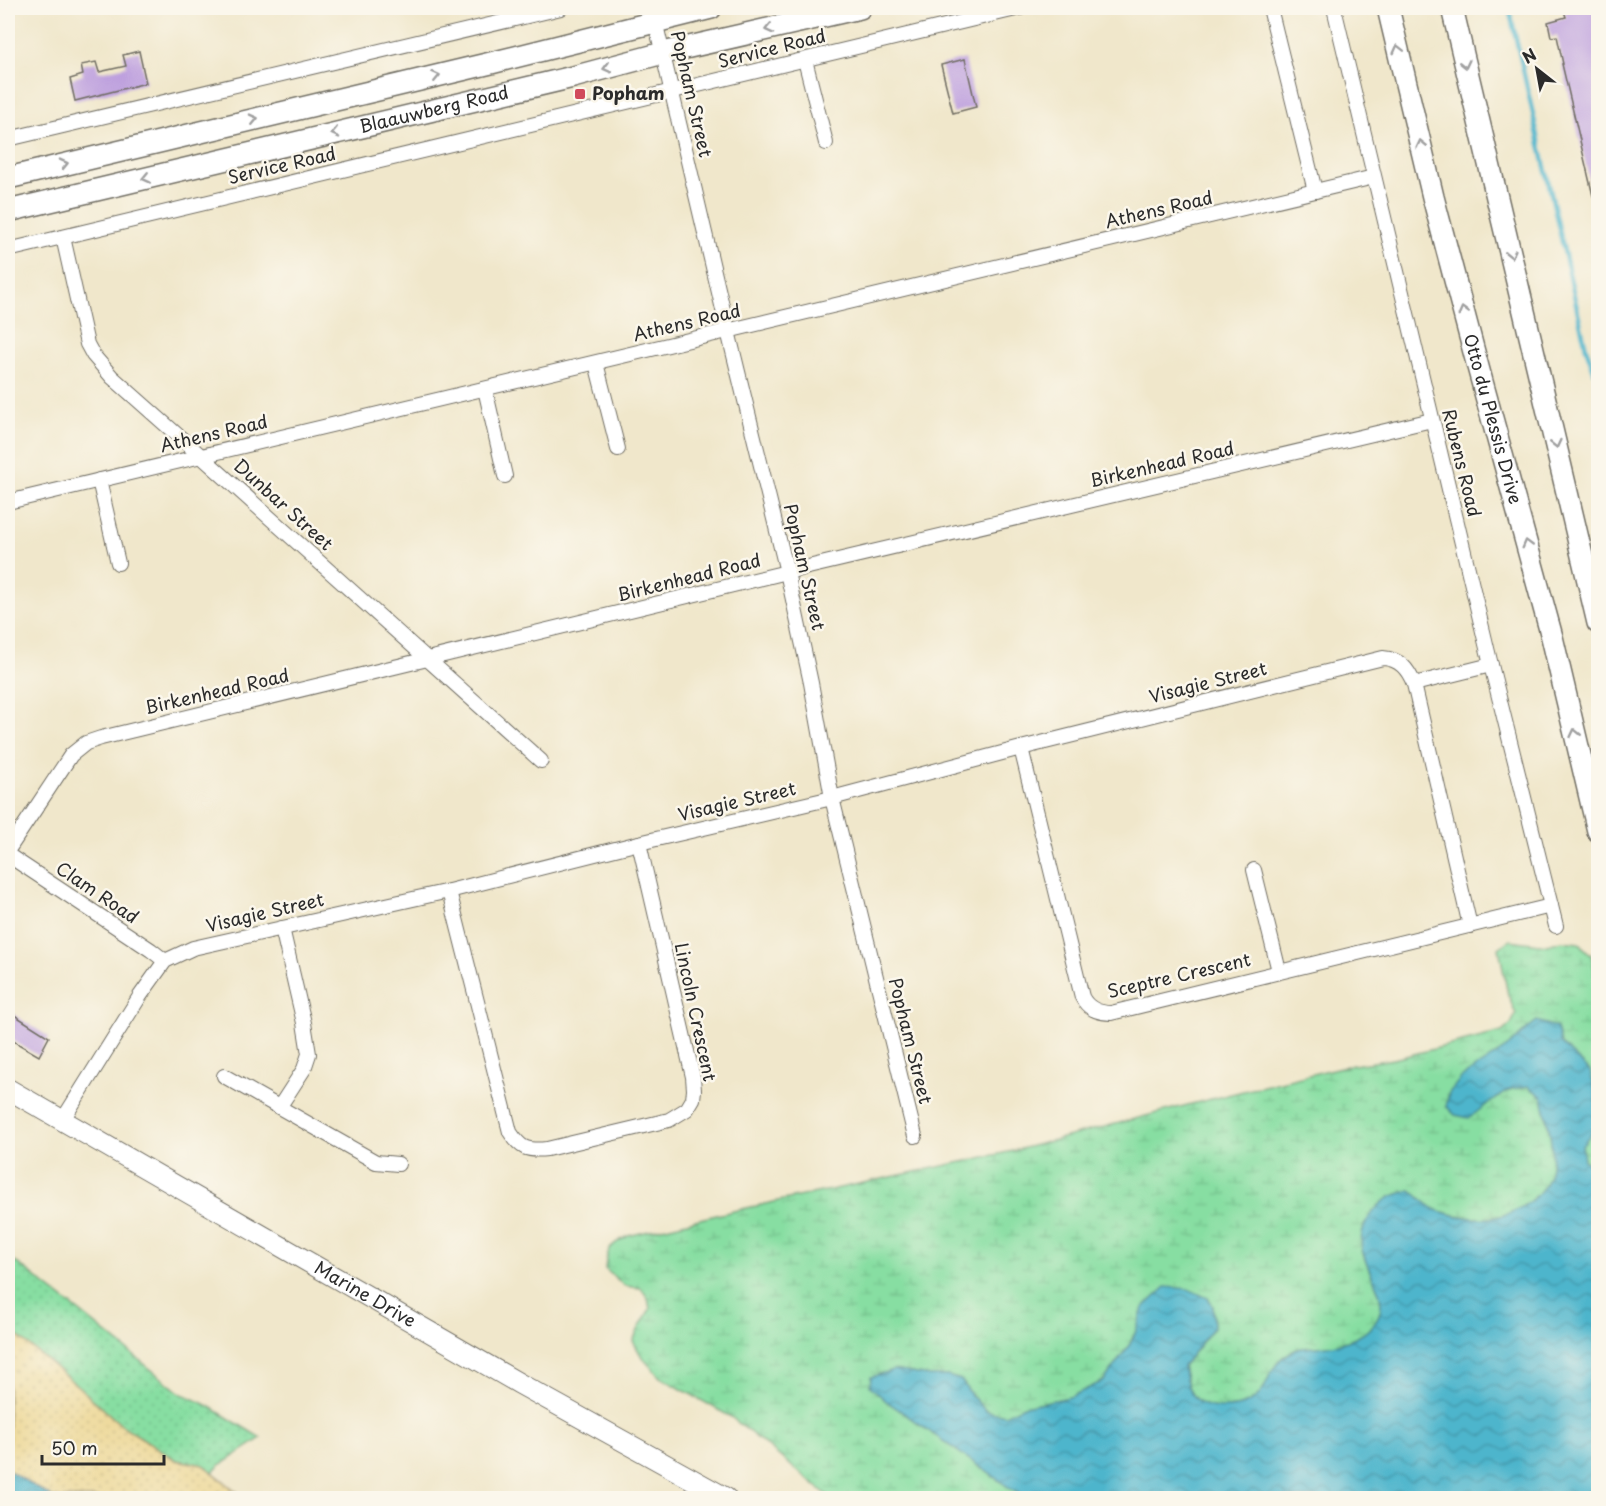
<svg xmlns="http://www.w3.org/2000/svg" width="1606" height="1506" font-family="'Playpen Sans',sans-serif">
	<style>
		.grass { fill: url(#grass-dots); stroke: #598466; stroke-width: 1.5 }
		.wetland { fill: url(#wetland-marsh); stroke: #598466; stroke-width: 1.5 }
		.sand { fill: url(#sand-dots); stroke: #8c8264; stroke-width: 1.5 }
		.water { fill: url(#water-waves); stroke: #3c707c; stroke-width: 1.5 }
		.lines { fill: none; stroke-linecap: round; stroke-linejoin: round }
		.stream { stroke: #4eb5cc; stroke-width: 4.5 }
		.building { fill: #bea0de }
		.minor-casing { stroke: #706d63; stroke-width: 16 }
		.secondary-casing { stroke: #706d63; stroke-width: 22 }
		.primary-casing { stroke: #706d63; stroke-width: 24 }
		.minor { stroke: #fff; stroke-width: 14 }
		.secondary { stroke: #fff; stroke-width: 20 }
		.primary { stroke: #fff; stroke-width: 21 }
		.oneway { stroke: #a0a0a0 }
		.poi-dot { fill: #d1495b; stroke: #fbf7ec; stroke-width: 2 }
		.labels { text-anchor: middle; stroke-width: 5; stroke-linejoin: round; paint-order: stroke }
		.street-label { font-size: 18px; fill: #2b2b2b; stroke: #fbf7ec }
		.poi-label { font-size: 18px; font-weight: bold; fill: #2b2b2b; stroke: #fbf7ec; text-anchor: start }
	</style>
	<defs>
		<pattern id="grass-dots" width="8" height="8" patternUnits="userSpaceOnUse" patternTransform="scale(1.5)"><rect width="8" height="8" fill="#87dea2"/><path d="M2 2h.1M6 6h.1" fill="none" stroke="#75bf8c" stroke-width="1.8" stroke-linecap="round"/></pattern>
		<pattern id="wetland-marsh" width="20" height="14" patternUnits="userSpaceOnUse" patternTransform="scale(1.5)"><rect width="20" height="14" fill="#87dea2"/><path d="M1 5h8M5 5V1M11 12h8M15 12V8" fill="none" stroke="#75bf8c"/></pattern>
		<pattern id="sand-dots" width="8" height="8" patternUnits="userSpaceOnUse" patternTransform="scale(1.5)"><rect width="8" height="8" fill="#eeda9e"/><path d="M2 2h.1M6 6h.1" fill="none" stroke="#cb8" stroke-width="1.8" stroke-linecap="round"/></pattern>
		<pattern id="water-waves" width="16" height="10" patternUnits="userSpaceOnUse" patternTransform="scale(1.5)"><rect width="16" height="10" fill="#4eb5cc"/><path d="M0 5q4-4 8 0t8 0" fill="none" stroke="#4193a6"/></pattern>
	</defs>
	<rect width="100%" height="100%" fill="#fbf7ec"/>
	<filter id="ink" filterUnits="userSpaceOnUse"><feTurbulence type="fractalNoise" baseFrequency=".0167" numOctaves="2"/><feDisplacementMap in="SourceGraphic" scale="12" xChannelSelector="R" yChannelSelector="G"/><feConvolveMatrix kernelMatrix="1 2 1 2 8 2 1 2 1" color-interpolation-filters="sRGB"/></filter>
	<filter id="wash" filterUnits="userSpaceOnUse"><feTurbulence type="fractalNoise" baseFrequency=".008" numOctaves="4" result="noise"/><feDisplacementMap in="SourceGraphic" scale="24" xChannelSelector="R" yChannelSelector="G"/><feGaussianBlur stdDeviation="1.35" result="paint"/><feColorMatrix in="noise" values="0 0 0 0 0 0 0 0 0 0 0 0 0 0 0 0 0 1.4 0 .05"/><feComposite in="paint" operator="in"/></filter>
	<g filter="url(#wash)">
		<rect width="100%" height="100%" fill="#f0e7cb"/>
		<path class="grass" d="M8,1256L80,1312L179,1392L207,1405L261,1438L219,1466L213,1472L204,1465L176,1460L121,1425L80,1388L14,1333L8,1331Z"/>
		<path class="wetland" d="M1510,940L1547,945L1562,941L1579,943L1591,955L1598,984V1174L1584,1160L1582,1145L1590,1071L1561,1044L1557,1028L1537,1021L1527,1029L1509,1046L1461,1078L1490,1102L1511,1089L1528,1086L1542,1097C1547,1119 1554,1143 1551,1166C1548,1193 1522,1211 1497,1217C1482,1221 1451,1216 1437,1210C1428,1206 1419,1197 1411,1190C1391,1196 1383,1198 1370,1216C1342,1254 1391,1285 1379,1315C1369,1339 1340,1345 1318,1347C1310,1348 1301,1347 1295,1350C1289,1353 1280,1358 1277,1364C1272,1371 1268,1380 1264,1388C1252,1407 1232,1410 1212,1407C1189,1403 1187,1385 1183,1366L1214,1327L1213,1306L1208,1298L1136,1331L1130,1344L1104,1381L1070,1397L1024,1406L1005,1415L986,1411L971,1395L961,1380L947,1376H930L893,1370L885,1400L1024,1498H831L731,1417L660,1377L642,1357L633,1341L640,1326L650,1309L648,1298L641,1288L625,1286L605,1269C607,1248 610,1245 628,1236L742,1209L1013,1151L1203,1101L1341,1067L1394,1059L1502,1032L1511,1024L1516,1014L1508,995L1499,948Z"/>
		<path class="sand" d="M8,1332L14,1333L80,1388L121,1425L176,1460L204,1465L244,1498H53L8,1470Z"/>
		<g class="water">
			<path d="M1537,1021L1557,1028L1561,1044L1590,1071L1596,1094L1597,1126L1582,1145L1584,1160L1598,1174V1492L1575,1498H1024L885,1400L870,1386L871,1377L893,1370L930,1376H947L961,1380L971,1395L986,1411L1005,1415L1024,1406L1070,1397L1104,1381L1130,1344L1136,1331L1143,1308L1166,1287L1188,1289L1208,1298L1213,1307L1214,1327L1183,1366C1187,1385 1189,1403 1212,1407C1232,1410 1252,1407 1264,1388C1268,1380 1271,1371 1277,1364C1280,1358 1289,1353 1295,1350C1301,1347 1311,1348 1318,1347C1340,1345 1369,1339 1379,1315C1391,1284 1342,1254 1370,1216C1383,1198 1391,1196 1411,1190C1419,1197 1428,1206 1437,1210C1451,1216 1482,1221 1497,1217C1522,1211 1548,1193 1551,1166C1554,1143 1547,1118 1542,1097L1528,1086L1511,1089L1490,1102L1469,1118L1455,1115L1446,1106L1449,1093L1461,1078L1509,1046L1527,1029Z"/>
			<path d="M8,1470L53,1498H8Z"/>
		</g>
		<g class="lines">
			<path class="stream" d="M1509,8L1586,348L1598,382"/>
		</g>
		<g id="blocks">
			<g class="building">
				<path d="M1563,8H1599V196H1593L1562,64H1563L1557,36L1551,37L1548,22L1566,17Z"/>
				<path d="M139,51L146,83L75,101L70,79L83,75L81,65L96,62L99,72L126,66L123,55Z"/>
				<path d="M965,59L976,107L953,113L941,65Z"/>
				<path d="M8,1011L49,1037L39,1056L8,1038Z"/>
			</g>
		</g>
	</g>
	<g filter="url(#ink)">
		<use href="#blocks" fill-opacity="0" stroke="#706d63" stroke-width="1.5"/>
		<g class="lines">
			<g class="minor-casing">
				<g id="minor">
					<path d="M652,8L728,331L787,572L811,683L832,798L915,1136"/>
					<path d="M1270,8L1315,191"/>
					<path d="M1334,8L1491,665L1556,926"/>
					<path d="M805,60L826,143"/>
					<path d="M8,139L561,8"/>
					<path d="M63,237L87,344L93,355L112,377L201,456L541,761"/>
					<path d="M8,250L1020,8"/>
					<path d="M596,363L618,449"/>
					<path d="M485,389L505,476"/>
					<path d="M99,480L118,563"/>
					<path d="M8,502L1374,177"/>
					<path d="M1414,684L1491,665"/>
					<path d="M1021,748L1082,997C1088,1009 1098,1013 1111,1013L1551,906"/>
					<path d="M8,850L71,755L86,743L101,738L787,572L1432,420"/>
					<path d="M8,855L151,950L165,961"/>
					<path d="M1254,870L1279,971"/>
					<path d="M449,891L510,1132C521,1149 527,1151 547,1149L669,1120L687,1109L693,1099L694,1090L693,1077L639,843"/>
					<path d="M224,1076L376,1162L398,1164"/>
					<path d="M280,1106L304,1069L309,1054L304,1023L282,928"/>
					<path d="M62,1121L140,996L165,961L193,948L449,891L639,843L832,798L1021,748L1383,658C1400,659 1408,669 1414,684L1470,926"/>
				</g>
			</g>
			<g class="secondary-casing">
				<g id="secondary">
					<path id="s1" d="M8,1089L520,1384L726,1498"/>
				</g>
			</g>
			<g class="primary-casing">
				<g id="primary">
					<path id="s2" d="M1388,8L1433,197L1478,367L1552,637L1598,831"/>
					<path d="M1452,8L1598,623"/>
					<path d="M8,178L491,63L711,8"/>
					<path id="s3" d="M8,211L573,77L663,53L860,8"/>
				</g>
			</g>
			<use href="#minor" class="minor"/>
			<use href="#secondary" class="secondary"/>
			<use href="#primary" class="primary"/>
		</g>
		<defs><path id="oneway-chevron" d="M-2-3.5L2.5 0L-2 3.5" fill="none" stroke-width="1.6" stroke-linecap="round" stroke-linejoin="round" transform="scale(1.5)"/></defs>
		<g class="oneway">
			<use href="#oneway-chevron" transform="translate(769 29) rotate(167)"/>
			<use href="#oneway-chevron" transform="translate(1398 49) rotate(-104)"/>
			<use href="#oneway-chevron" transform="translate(1465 64) rotate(77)"/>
			<use href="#oneway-chevron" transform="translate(607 68) rotate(165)"/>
			<use href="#oneway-chevron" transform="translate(436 76) rotate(-13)"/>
			<use href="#oneway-chevron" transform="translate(254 119) rotate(-13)"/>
			<use href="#oneway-chevron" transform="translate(335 133) rotate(167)"/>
			<use href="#oneway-chevron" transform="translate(1421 144) rotate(-103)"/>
			<use href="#oneway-chevron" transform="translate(64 164) rotate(-13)"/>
			<use href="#oneway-chevron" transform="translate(146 178) rotate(167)"/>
			<use href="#oneway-chevron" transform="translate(1511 254) rotate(77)"/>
			<use href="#oneway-chevron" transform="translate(1463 311) rotate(-105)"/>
			<use href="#oneway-chevron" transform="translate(1556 444) rotate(77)"/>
			<use href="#oneway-chevron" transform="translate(1527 544) rotate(-105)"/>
			<use href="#oneway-chevron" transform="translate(1575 733) rotate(-103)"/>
		</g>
	</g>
	<rect class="poi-dot" x="574" y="88" width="12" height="12" rx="3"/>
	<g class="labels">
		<g class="street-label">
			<text transform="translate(772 49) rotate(-14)" y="6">Service Road</text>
			<text transform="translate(691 94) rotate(77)" y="6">Popham Street</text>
			<text dy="6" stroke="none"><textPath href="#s3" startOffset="438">Blaauwberg Road</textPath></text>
			<text transform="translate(282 166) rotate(-13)" y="6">Service Road</text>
			<text transform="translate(1159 210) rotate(-13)" y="6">Athens Road</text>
			<text transform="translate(687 323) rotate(-13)" y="6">Athens Road</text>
			<text dy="6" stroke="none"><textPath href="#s2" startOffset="424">Otto du Plessis Drive</textPath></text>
			<text transform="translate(214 434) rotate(-13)" y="6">Athens Road</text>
			<text transform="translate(1461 463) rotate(76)" y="6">Rubens Road</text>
			<text transform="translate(1162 465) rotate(-13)" y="6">Birkenhead Road</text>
			<text transform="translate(283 505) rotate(42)" y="6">Dunbar Street</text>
			<text transform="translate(804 567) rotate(77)" y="6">Popham Street</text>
			<text transform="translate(689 578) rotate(-14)" y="6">Birkenhead Road</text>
			<text transform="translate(1208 683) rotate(-14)" y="6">Visagie Street</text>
			<text transform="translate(217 692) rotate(-13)" y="6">Birkenhead Road</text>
			<text transform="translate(737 802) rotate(-13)" y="6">Visagie Street</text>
			<text transform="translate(97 893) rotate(34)" y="6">Clam Road</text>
			<text transform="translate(265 913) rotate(-13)" y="6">Visagie Street</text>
			<text transform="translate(1179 976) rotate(-13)" y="6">Sceptre Crescent</text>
			<text transform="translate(695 1012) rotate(78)" y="6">Lincoln Crescent</text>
			<text transform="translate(910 1041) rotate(76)" y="6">Popham Street</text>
			<text dy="6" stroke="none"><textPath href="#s1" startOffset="412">Marine Drive</textPath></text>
		</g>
		<g class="poi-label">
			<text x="592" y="100">Popham</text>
		</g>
	</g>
	<rect width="1606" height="1506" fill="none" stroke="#fbf7ec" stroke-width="30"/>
	<g transform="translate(1537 69) rotate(329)" stroke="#fbf7ec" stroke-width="4.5" paint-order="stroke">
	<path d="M0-4.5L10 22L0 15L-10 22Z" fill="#2b2b2b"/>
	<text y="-9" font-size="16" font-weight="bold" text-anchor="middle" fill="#2b2b2b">N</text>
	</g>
	<path d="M42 1455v9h122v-9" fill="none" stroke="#2b2b2b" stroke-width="3"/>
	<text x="51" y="1455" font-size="18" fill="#2b2b2b" stroke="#fbf7ec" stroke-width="4.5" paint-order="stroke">50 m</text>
</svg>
